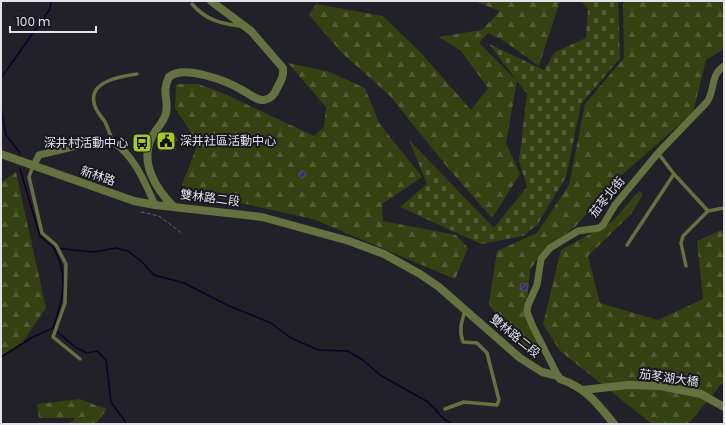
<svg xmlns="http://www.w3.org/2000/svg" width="725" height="425" font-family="Poppins,'Noto Sans TC',sans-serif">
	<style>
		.forest { fill: url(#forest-firs) }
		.cemetery { fill: url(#cemetery-stones) }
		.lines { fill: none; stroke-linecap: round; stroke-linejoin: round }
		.stream { stroke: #0e0027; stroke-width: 1.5 }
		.building { fill: url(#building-hatch); stroke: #4f4d57 }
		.path { stroke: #65636b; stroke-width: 1; stroke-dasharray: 4 2; stroke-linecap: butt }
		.service { stroke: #657240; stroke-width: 3.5 }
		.minor { stroke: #657240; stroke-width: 7 }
		.tertiary { stroke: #657240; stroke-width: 8 }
		.labels { text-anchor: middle; stroke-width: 4; stroke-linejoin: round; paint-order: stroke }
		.poi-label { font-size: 12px; fill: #e3e2e8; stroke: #19171f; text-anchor: start }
		.street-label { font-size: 12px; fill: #e3e2e8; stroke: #19171f }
	</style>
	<defs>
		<pattern id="forest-firs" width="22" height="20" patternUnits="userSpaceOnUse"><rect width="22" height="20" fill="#364111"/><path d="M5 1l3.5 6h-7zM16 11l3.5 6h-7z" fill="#535c34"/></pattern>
		<pattern id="cemetery-stones" width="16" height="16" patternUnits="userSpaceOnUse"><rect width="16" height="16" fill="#364111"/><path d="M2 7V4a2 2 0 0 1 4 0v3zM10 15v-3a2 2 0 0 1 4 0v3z" fill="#535c34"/></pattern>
		<pattern id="building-hatch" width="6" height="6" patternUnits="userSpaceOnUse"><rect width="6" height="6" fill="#412d6c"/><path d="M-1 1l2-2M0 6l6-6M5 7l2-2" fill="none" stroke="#5c4b81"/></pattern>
	</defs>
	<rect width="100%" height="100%" fill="#222029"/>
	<g class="forest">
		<path d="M474,1H560L539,66L504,41L488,33L479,43L517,81L506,143L520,174L492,218L448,168L390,96L342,53L309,15L316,4L383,16L421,53L471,110L488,88L460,50L438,37L482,30L500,11Z"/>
		<path d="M623,1H724V49L706,60L693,113L616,180L575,227L544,249L530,270L526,314L541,353L511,340L489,303L497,251L537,233L569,185L585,104L624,58Z"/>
		<path d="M288,63L327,71L365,88L379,123L422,177L382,204L383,221L456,235L468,248L455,279L313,219L196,193L182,185L198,143L175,108L176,84H198L225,94L314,136L324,127L326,107Z"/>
		<path d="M16,172L46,308L20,346L1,356V182Z"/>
		<path d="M639,191L642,193V196L631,214L588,256L600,303L658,320L703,299L697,241L724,229V381L688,424H652L560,351L543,324L561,250L612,222Z"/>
		<path d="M79,399L107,409L96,424H70L75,418H39L37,404Z"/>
	</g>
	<path class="cemetery" d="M581,1H618L620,58L581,104L566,177L537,225L523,236L481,244L400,207L427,184L409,140L494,228L527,187L519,161L527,94L489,44L544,70L555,52L586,38L588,9Z"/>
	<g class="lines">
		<g class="stream">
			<path d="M1,78L50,9L51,1"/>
			<path d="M1,108L6,135L20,153"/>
			<path d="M20,169L40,236L54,248L93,252L116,248L128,251L141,261L154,275L184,283L227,305L271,323L291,338L318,350L347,351L363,360L380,375L428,402L444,419L453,424"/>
			<path d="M53,328L75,347L87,353L97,351L106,360L111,402L127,424"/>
			<path d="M1,357L31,338L53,328C63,301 69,275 54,249"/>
		</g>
	</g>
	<g class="building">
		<path d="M172,132L177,140L160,151L156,142Z"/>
		<path d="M302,170L307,174L302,179L298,174Z"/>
		<path d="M521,283L528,284L527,291L520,290Z"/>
	</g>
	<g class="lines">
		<path class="path" d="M141,212L159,216L183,234"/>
		<g class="service">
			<path d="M192,4C206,20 219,23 240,26"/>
			<path d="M113,142C110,135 108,128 105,122C101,116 95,110 94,103C89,81 122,76 137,74"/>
			<path d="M658,153L674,174L708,211"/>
			<path d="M33,166L29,177L42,233L56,245L66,264L65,303L53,337L80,359"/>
			<path d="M627,245L674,174"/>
			<path d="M686,266L681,243L683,236L708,211L724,208"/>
			<path d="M445,409L464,402L497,405L499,400L487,353L477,343L463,342C459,331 461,323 465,311"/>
		</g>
		<g class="minor">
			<path d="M34,165L39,155L77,146L113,142C134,155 145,183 155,205"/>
			<path d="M558,376L533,327L527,312L528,305L537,285L541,259L550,248L578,231L599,228L603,225L615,205L658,153L707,102C715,91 710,75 724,66"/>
		</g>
		<g class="tertiary">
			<path d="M1,154L134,201L155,205L262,217L349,241L384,254L420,274L439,287L520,358L542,372L558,376L560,379C586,388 597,403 614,424"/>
			<path d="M173,206C156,189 139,162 152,137C156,129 164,122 166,113C169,98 161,93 169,77C183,64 227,81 242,90C249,93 256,101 264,100C271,99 275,94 277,88C281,81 284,76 283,68L251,31L211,1"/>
			<path d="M583,390L628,385L660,386L701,394L724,407"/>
		</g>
	</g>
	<defs>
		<g id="civic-square" transform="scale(1)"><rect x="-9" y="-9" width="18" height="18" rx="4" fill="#a7c81f" stroke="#19171f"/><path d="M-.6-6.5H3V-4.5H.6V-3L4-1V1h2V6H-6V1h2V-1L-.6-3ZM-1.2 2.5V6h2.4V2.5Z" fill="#111"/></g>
		<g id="bus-square" transform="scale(1)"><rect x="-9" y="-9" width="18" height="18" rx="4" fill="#a7c81f" stroke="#19171f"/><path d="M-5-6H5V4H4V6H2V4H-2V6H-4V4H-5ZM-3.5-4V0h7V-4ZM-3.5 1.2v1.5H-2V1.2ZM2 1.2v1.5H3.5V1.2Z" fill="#111"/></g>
	</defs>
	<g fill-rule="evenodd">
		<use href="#civic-square" x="166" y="141"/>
		<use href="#bus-square" x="142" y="143"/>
	</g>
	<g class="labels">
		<g class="poi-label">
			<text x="180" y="145">深井社區活動中心</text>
			<text x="128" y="147" text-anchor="end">深井村活動中心</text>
		</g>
		<g class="street-label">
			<text transform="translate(98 176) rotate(19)" y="4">新林路</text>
			<text transform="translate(607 197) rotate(-51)" y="4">茄苳北街</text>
			<text transform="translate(210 198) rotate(7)" y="4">雙林路二段</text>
			<text transform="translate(515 336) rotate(39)" y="4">雙林路二段</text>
			<text transform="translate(669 378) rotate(8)" y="4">茄苳湖大橋</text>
		</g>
	</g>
	<rect width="725" height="425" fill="none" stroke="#e3e2e8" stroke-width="4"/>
	<path d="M10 26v6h86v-6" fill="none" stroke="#e3e2e8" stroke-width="2"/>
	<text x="16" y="26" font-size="12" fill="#e3e2e8" stroke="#19171f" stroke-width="3" paint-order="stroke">100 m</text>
</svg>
